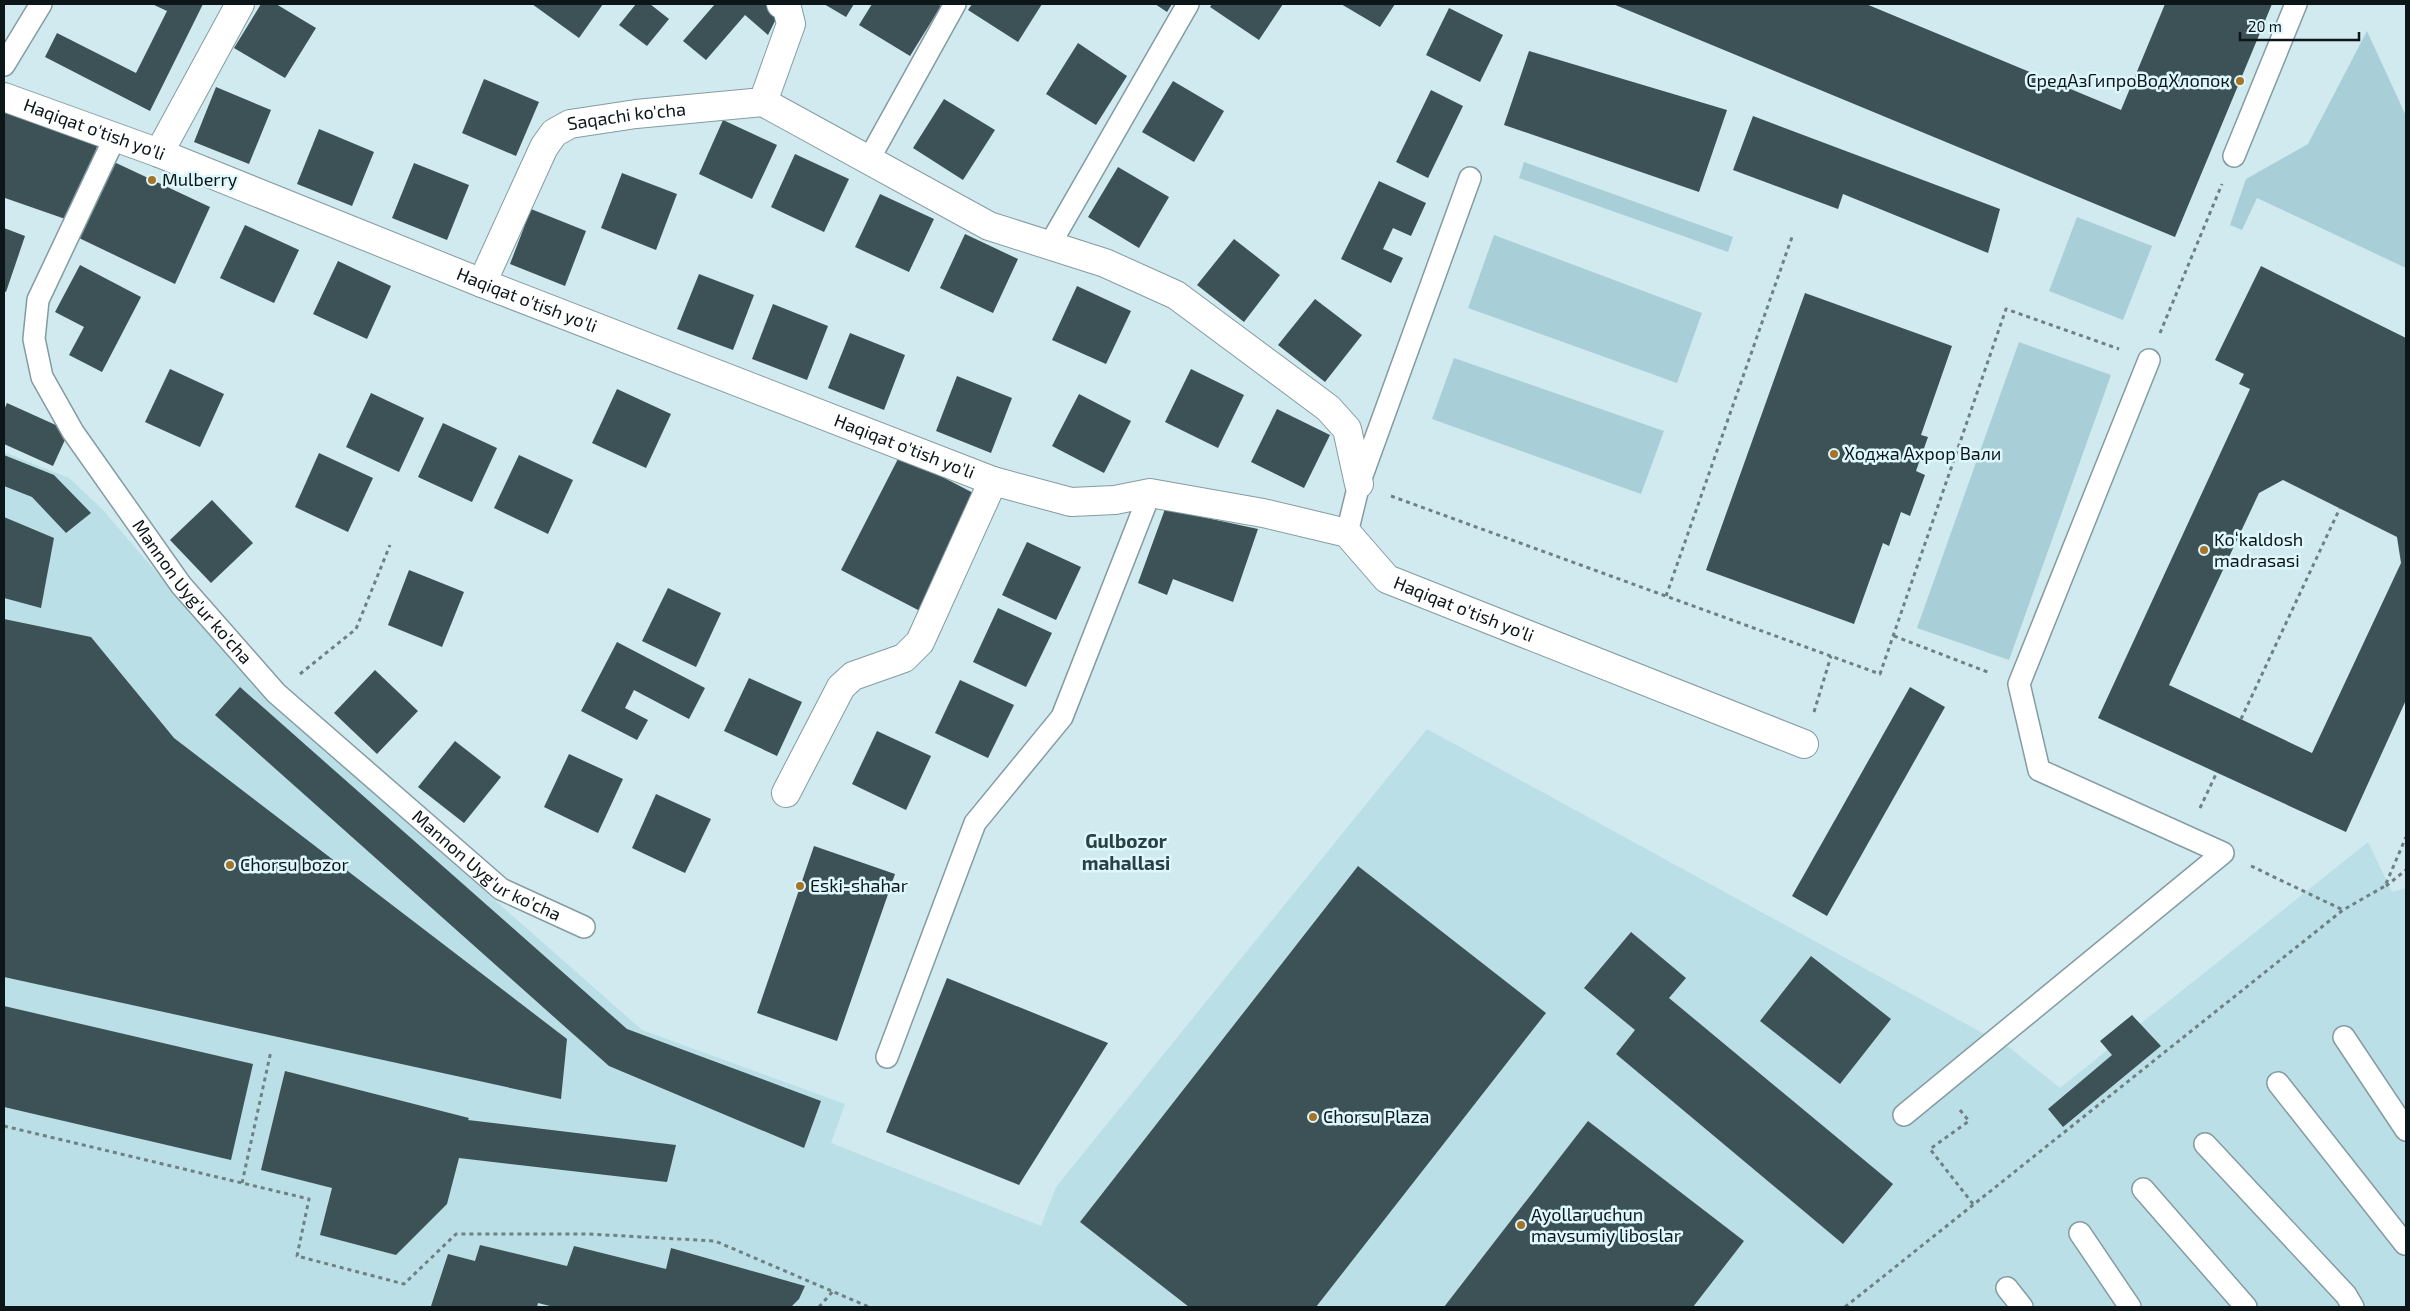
<svg xmlns="http://www.w3.org/2000/svg" width="2410" height="1311" font-family="'Exo 2',sans-serif">
	<style>
		.built { fill: #bbdfe6 }
		.green { fill: #a8cfd7 }
		.building { fill: #3c5257; fill-rule: evenodd }
		.lines { fill: none; stroke-linecap: round; stroke-linejoin: round }
		.service-casing { stroke: #849ca1; stroke-width: 24 }
		.minor-casing { stroke: #849ca1; stroke-width: 30 }
		.path { stroke: #6e8083; stroke-width: 3; stroke-dasharray: 4 4; stroke-linecap: butt }
		.service { stroke: #fff; stroke-width: 21 }
		.minor { stroke: #fff; stroke-width: 28 }
		.poi-dot { fill: #a47429; stroke: #ddf7fd; stroke-width: 2 }
		.labels { text-anchor: middle; stroke-width: 5; stroke-linejoin: round; paint-order: stroke }
		.poi-label { font-size: 18px; fill: #0c1517; stroke: #ddf7fd; text-anchor: start }
		.street-label { font-size: 18px; fill: #0c1517; stroke: #ddf7fd }
		.neighbourhood-label { font-size: 19px; font-weight: bold; fill: #2a4045; stroke: #ddf7fd }
	</style>
	<rect width="100%" height="100%" fill="#d0eaef"/>
	<path class="built" d="M4,452L69,478L103,510L259,692L642,1030L845,1104L831,1143L1041,1226L1056,1187L1427,729L2010,1048L2060,1088L2368,842L2392,892L2406,888V1307H4Z"/>
	<g class="green">
		<path d="M2367,31L2406,116V268L2257,198L2242,230L2230,225L2246,179L2308,144Z"/>
		<path d="M1524,162L1733,237L1728,252L1519,178Z"/>
		<path d="M2077,217L2152,246L2123,320L2049,291Z"/>
		<path d="M1494,235L1702,313L1677,383L1468,308Z"/>
		<path d="M2019,342L2111,375L2009,660L1917,628Z"/>
		<path d="M1454,358L1664,431L1641,494L1432,419Z"/>
	</g>
	<g class="building">
		<path d="M152,4H203L150,111L45,57L57,33L136,73L167,11Z"/>
		<path d="M261,4H276L316,28L285,78L234,48Z"/>
		<path d="M532,4H603L579,38Z"/>
		<path d="M636,4H650L669,19L647,46L619,25Z"/>
		<path d="M715,4H771L780,11L768,35L745,15L706,60L683,41Z"/>
		<path d="M824,4H854L846,17Z"/>
		<path d="M872,4H938L941,6L910,56L859,25Z"/>
		<path d="M972,4H1042L1018,42L968,10Z"/>
		<path d="M1155,4H1172L1167,12Z"/>
		<path d="M1212,4H1283L1259,40L1210,7Z"/>
		<path d="M1341,4H1395L1380,27Z"/>
		<path d="M1613,4H1866L2121,110L2165,4H2272L2175,237Z"/>
		<path d="M1449,8L1503,35L1480,82L1426,55Z"/>
		<path d="M1078,43L1127,76L1096,125L1046,94Z"/>
		<path d="M1529,51L1727,110L1699,192L1504,125Z"/>
		<path d="M484,79L539,102L516,156L462,133Z"/>
		<path d="M1173,81L1224,111L1194,162L1142,132Z"/>
		<path d="M216,87L271,110L249,164L194,142Z"/>
		<path d="M1431,90L1463,106L1428,178L1396,162Z"/>
		<path d="M944,99L995,130L963,180L913,148Z"/>
		<path d="M4,108L99,141L71,221L5,198L4,201Z"/>
		<path d="M1753,116L2000,209L1988,253L1843,194L1838,209L1733,170Z"/>
		<path d="M723,120L777,145L752,199L699,174Z"/>
		<path d="M319,129L374,152L352,206L297,184Z"/>
		<path d="M795,154L849,179L824,232L771,207Z"/>
		<path d="M114,162L210,207L175,284L79,238Z"/>
		<path d="M414,163L469,185L447,240L392,218Z"/>
		<path d="M1118,167L1169,197L1139,248L1088,217Z"/>
		<path d="M622,173L677,194L656,250L601,228Z"/>
		<path d="M1379,181L1426,203L1411,236L1393,228L1383,249L1403,258L1391,283L1341,259Z"/>
		<path d="M880,194L934,219L909,272L855,247Z"/>
		<path d="M531,209L586,231L565,286L510,264Z"/>
		<path d="M245,225L299,250L274,303L220,278Z"/>
		<path d="M4,228L25,236L6,292L4,291Z"/>
		<path d="M965,234L1018,259L993,313L940,288Z"/>
		<path d="M1234,239L1280,275L1244,322L1197,285Z"/>
		<path d="M338,261L391,286L367,339L313,314Z"/>
		<path d="M80,265L141,297L102,372L69,355L84,327L55,312Z"/>
		<path d="M2261,266L2406,338V700L2346,832L2098,718L2250,389L2239,384L2244,374L2215,360ZM2283,480L2397,537L2401,563L2312,753L2169,685L2259,493Z"/>
		<path d="M699,274L754,295L733,350L677,329Z"/>
		<path d="M1077,286L1131,311L1106,364L1052,340Z"/>
		<path d="M1805,293L1952,346L1921,435L1928,437L1916,471L1925,475L1910,516L1901,512L1889,546L1883,543L1854,624L1706,570Z"/>
		<path d="M1315,299L1362,335L1325,382L1278,345Z"/>
		<path d="M773,304L828,326L807,380L752,359Z"/>
		<path d="M850,333L905,355L884,410L828,388Z"/>
		<path d="M170,369L224,394L200,447L145,422Z"/>
		<path d="M1191,369L1244,395L1218,448L1165,422Z"/>
		<path d="M957,376L1012,398L991,453L936,431Z"/>
		<path d="M617,389L671,414L646,468L592,443Z"/>
		<path d="M371,393L424,418L399,472L346,447Z"/>
		<path d="M1079,394L1131,421L1104,473L1052,446Z"/>
		<path d="M7,403L69,431L53,466L4,444V410Z"/>
		<path d="M1277,409L1330,435L1304,488L1251,462Z"/>
		<path d="M443,423L497,448L472,502L418,477Z"/>
		<path d="M319,453L373,478L348,532L295,507Z"/>
		<path d="M4,455L54,475L91,513L66,533L32,497L4,486Z"/>
		<path d="M519,455L573,480L548,534L494,508Z"/>
		<path d="M900,455L979,496L920,611L841,570Z"/>
		<path d="M212,500L253,543L211,583L170,540Z"/>
		<path d="M1165,509L1258,529L1233,602L1173,579L1167,595L1138,583Z"/>
		<path d="M4,517L54,538L41,608L4,598Z"/>
		<path d="M1027,542L1081,567L1056,620L1002,595Z"/>
		<path d="M409,570L464,592L442,647L388,625Z"/>
		<path d="M668,588L721,613L696,667L642,641Z"/>
		<path d="M998,608L1052,633L1026,687L973,662Z"/>
		<path d="M4,619L91,637L174,738L567,1039L561,1099L4,977Z"/>
		<path d="M617,642L705,688L689,719L634,690L625,708L648,720L637,740L581,711Z"/>
		<path d="M375,670L418,711L377,754L334,713Z"/>
		<path d="M749,678L802,702L777,756L724,731Z"/>
		<path d="M960,680L1014,705L988,758L935,733Z"/>
		<path d="M240,687L627,1029L821,1101L804,1148L609,1066L215,715Z"/>
		<path d="M1910,687L1945,707L1827,916L1792,896Z"/>
		<path d="M877,731L931,756L906,810L852,784Z"/>
		<path d="M455,741L501,777L464,823L418,787Z"/>
		<path d="M569,754L623,779L598,833L544,807Z"/>
		<path d="M656,794L711,819L685,873L632,848Z"/>
		<path d="M814,846L895,874L837,1041L757,1013Z"/>
		<path d="M1358,866L1546,1013L1316,1307H1189L1080,1222Z"/>
		<path d="M1631,932L1686,978L1669,998L1893,1184L1843,1244L1616,1054L1635,1030L1584,988Z"/>
		<path d="M1811,956L1891,1019L1840,1084L1760,1021Z"/>
		<path d="M947,978L1108,1043L1019,1185L886,1132Z"/>
		<path d="M4,1006L253,1064L231,1160L4,1107Z"/>
		<path d="M2132,1015L2161,1046L2063,1127L2048,1109L2112,1055L2100,1041Z"/>
		<path d="M285,1071L469,1118L468,1120L676,1145L667,1182L459,1158L447,1204L396,1255L320,1235L332,1188L261,1170Z"/>
		<path d="M1588,1121L1744,1241L1693,1307H1444Z"/>
		<path d="M480,1245L567,1266L574,1246L666,1269L671,1248L805,1286L799,1299L791,1307H554L538,1303L537,1307L431,1306L448,1254L475,1261Z"/>
	</g>
	<g class="lines">
		<g class="service-casing">
			<g id="service">
				<path d="M4,65L41,4"/>
				<path id="s1" d="M115,137L38,300L34,339L42,377L73,432L181,585L276,693L501,889L584,927"/>
				<path d="M2234,156L2296,4"/>
				<path d="M868,161L955,4"/>
				<path d="M1049,246L1188,4"/>
				<path d="M1347,533L1359,484L1470,178"/>
				<path d="M2344,1037L2406,1130"/>
				<path d="M887,1057L975,823L1062,717L1150,493"/>
				<path d="M2278,1083L2405,1244"/>
				<path d="M1904,1115L2223,853L2039,770L2019,684L2149,360"/>
				<path d="M2205,1144L2346,1295L2353,1307"/>
				<path d="M2143,1189L2246,1307"/>
				<path d="M2080,1233L2130,1307"/>
				<path d="M2007,1288L2022,1307"/>
			</g>
		</g>
		<g class="minor-casing">
			<g id="minor">
				<path id="s2" d="M4,97L159,153L482,283L993,481L1071,502L1115,500L1150,493L1263,513L1347,533L1387,579L1804,744"/>
				<path d="M763,102L989,226L1105,263L1176,295L1328,408L1347,429L1359,484"/>
				<path d="M159,153L240,4"/>
				<path id="s3" d="M482,283L544,147L554,133L570,124L636,114L763,102L791,24L787,8L781,4"/>
				<path d="M786,793L841,687L853,676L904,658L920,642L993,481"/>
			</g>
		</g>
		<g class="path">
			<path d="M2160,333L2222,184"/>
			<path d="M1391,496L1880,674L2006,309L2119,349"/>
			<path d="M1666,596L1792,237"/>
			<path d="M1894,636L1990,673"/>
			<path d="M300,674L356,629L390,545"/>
			<path d="M1814,712L1831,656"/>
			<path d="M2241,719L2340,508"/>
			<path d="M2200,808L2217,772"/>
			<path d="M2251,866L2343,910"/>
			<path d="M2386,886L2406,870"/>
			<path d="M1960,1110L1969,1121L1930,1149L1973,1204"/>
			<path d="M4,1126L309,1199L297,1256L404,1284L456,1234H589L715,1241L869,1307"/>
			<path d="M242,1183L271,1051"/>
			<path d="M819,1307L833,1291"/>
			<path d="M1845,1307L2343,910L2385,886L2406,837"/>
		</g>
		<use href="#service" class="service"/>
		<use href="#minor" class="minor"/>
	</g>
	<g class="poi-dot">
		<circle cx="2240" cy="81" r="5"/>
		<circle cx="152" cy="180" r="5"/>
		<circle cx="1834" cy="454" r="5"/>
		<circle cx="2204" cy="550" r="5"/>
		<circle cx="230" cy="865" r="5"/>
		<circle cx="800" cy="886" r="5"/>
		<circle cx="1313" cy="1117" r="5"/>
		<circle cx="1521" cy="1225" r="5"/>
	</g>
	<g class="labels">
		<g class="poi-label">
			<text x="2230" y="87" text-anchor="end">СредАзГипроВодХлопок</text>
			<text x="162" y="186">Mulberry</text>
			<text x="1844" y="460">Ходжа Ахрор Вали</text>
			<text x="2214" y="546">Koʻkaldosh<tspan x="2214" dy="21">madrasasi</tspan></text>
			<text x="240" y="871">Chorsu bozor</text>
			<text x="810" y="892">Eski-shahar</text>
			<text x="1323" y="1123">Chorsu Plaza</text>
			<text x="1531" y="1221">Ayollar uchun<tspan x="1531" dy="21">mavsumiy liboslar</tspan></text>
		</g>
		<g class="street-label">
			<text dy="6" stroke="none"><textPath href="#s3" startOffset="242">Saqachi ko'cha</textPath></text>
			<text dy="6" stroke="none"><textPath href="#s2" startOffset="96">Haqiqat o'tish yo'li</textPath></text>
			<text dy="6" stroke="none"><textPath href="#s2" startOffset="561">Haqiqat o'tish yo'li</textPath></text>
			<text dy="6" stroke="none"><textPath href="#s2" startOffset="966">Haqiqat o'tish yo'li</textPath></text>
			<text dy="6" stroke="none"><textPath href="#s1" startOffset="521">Mannon Uyg'ur ko'cha</textPath></text>
			<text dy="6" stroke="none"><textPath href="#s2" startOffset="1566">Haqiqat o'tish yo'li</textPath></text>
			<text dy="6" stroke="none"><textPath href="#s1" startOffset="926">Mannon Uyg'ur ko'cha</textPath></text>
		</g>
		<g class="neighbourhood-label">
			<text x="1126" y="848">Gulbozor<tspan x="1126" dy="22">mahallasi</tspan></text>
		</g>
	</g>
	<rect width="2410" height="1311" fill="none" stroke="#0c1517" stroke-width="10"/>
	<path d="M2240 32v8h119v-8" fill="none" stroke="#0c1517" stroke-width="2.5"/>
	<text x="2248" y="32" font-size="15" fill="#0c1517" stroke="#ddf7fd" stroke-width="4" paint-order="stroke">20 m</text>
</svg>
